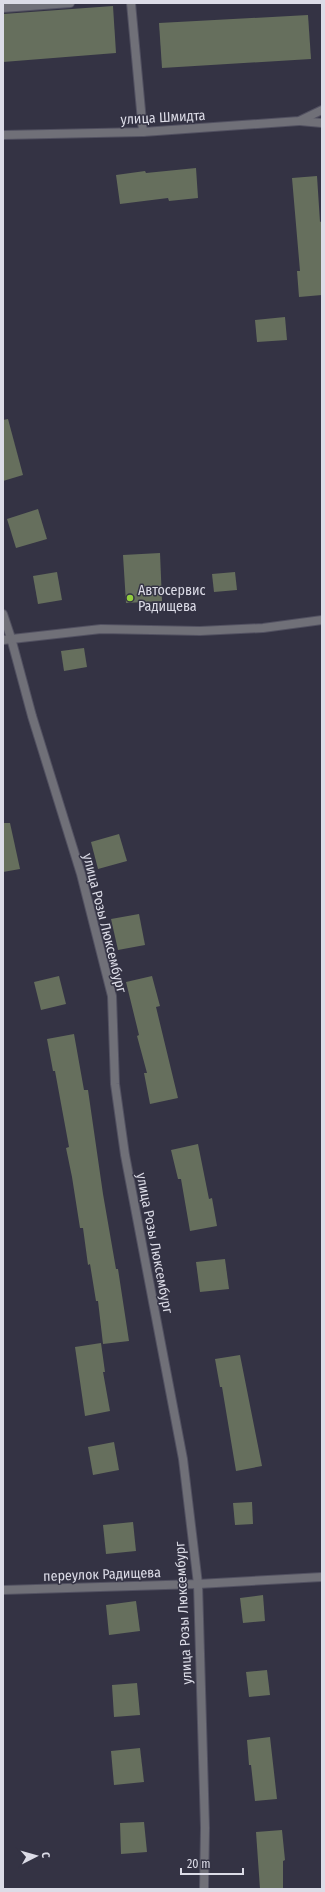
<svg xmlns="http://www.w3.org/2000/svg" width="325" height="1892" font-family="'Fira Sans Condensed',sans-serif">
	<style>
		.building { fill: #666f5d }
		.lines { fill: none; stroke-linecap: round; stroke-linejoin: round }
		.lane-casing { stroke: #525161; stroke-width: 10 }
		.street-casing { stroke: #525161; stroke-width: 10 }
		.lane { stroke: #707078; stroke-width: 8 }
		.street { stroke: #707078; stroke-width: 8 }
		.poi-dot { fill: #92cd3e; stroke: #343344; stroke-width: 1.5 }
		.labels { text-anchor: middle; stroke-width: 3; stroke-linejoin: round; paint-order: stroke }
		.street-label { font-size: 14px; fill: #dcdce7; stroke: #343344 }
		.poi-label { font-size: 14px; fill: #dcdce7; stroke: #343344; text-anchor: start }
	</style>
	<rect width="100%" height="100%" fill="#343344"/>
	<g class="building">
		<path d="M113,6L116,53L3,62V14Z"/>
		<path d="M308,15L311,59L162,68L159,23Z"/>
		<path d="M196,168L198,198L169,201L168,198L120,204L116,175L145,171L146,173Z"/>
		<path d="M317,176L320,222L322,221V295L299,297L297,271H300L292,178Z"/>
		<path d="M285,317L287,340L257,342L255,320Z"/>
		<path d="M8,419L23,475L3,481V420Z"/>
		<path d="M38,509L47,539L16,548L7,519Z"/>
		<path d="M160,553L162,601L126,603L123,555Z"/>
		<path d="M57,572L62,600L38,604L33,576Z"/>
		<path d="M235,572L237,590L214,592L212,574Z"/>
		<path d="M84,648L87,667L64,671L61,651Z"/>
		<path d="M3,823H10L20,869L3,872Z"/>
		<path d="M119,834L127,861L98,869L91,842Z"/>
		<path d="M139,914L145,945L118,950L111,919Z"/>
		<path d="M59,976L66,1004L41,1010L34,982Z"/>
		<path d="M152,976L160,1006L156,1007L178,1098L150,1104L144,1073H147L137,1036L139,1035L126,982Z"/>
		<path d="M74,1034L84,1090H88L103,1194L116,1269H118L129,1341L103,1344L98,1301H96L90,1264L88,1265L83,1228H80L72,1177L66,1148L69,1147L55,1071H53L47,1039Z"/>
		<path d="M198,1144L209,1199L212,1198L217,1226L190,1231L181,1179H178L171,1150Z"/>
		<path d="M225,1259L229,1289L200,1292L196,1262Z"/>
		<path d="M101,1343L105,1372H103L110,1411L85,1416L75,1347Z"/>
		<path d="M240,1355L262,1466L236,1471L222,1387H220L215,1359Z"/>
		<path d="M114,1442L119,1470L93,1475L88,1447Z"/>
		<path d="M252,1502L253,1524L235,1525L233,1503Z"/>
		<path d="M133,1522L136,1551L106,1554L103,1525Z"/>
		<path d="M263,1595L265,1621L243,1623L240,1598Z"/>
		<path d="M136,1601L140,1631L109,1635L106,1605Z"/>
		<path d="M267,1670L270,1695L249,1697L246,1672Z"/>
		<path d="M137,1683L140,1715L114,1717L112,1685Z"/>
		<path d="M270,1737L277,1799L255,1801L251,1765H249L247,1740Z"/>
		<path d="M140,1748L144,1782L114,1785L111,1751Z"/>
		<path d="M144,1822L147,1852L121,1854L120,1823Z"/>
		<path d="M282,1830L285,1860L283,1861V1889H260L256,1832Z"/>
	</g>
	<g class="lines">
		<g class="lane-casing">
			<g id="lane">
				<path d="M131,3L143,132"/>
				<path d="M3,8L70,3"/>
			</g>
		</g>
		<g class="street-casing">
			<g id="street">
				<path d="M300,121L322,123"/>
				<path d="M3,135L143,132L299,121L322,110"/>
				<path d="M3,614L11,638L32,716L81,874L112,996L115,1084L125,1155L183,1459L198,1584L205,1828L204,1889"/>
				<path d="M3,640L101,629L200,631L263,628L322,620"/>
				<path d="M3,1590L198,1584L322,1577"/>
			</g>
		</g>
		<use href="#lane" class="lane"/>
		<use href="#street" class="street"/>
	</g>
	<circle class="poi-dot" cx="130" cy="598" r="4"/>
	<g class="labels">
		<g class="street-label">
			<text transform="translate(163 117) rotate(-3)" y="5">улица Шмидта</text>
			<text transform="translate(105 923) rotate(76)" y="5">улица Розы Люксембург</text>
			<text transform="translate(155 1243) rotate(79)" y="5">улица Розы Люксембург</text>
			<text transform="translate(102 1574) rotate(-2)" y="5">переулок Радищева</text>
			<text transform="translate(183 1613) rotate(-93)" y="5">улица Розы Люксембург</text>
		</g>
		<g class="poi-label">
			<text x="138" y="595">Автосервис<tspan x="138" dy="16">Радищева</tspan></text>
		</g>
	</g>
	<rect width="325" height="1892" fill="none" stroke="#dcdce7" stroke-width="8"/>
	<g transform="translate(36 1856) rotate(84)" stroke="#343344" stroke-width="3" paint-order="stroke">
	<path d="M0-3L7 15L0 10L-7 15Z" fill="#dcdce7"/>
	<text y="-6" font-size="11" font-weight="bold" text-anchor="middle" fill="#dcdce7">С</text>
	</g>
	<path d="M181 1868v6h62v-6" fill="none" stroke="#dcdce7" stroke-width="2"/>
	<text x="187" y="1868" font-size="12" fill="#dcdce7" stroke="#343344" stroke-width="3" paint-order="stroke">20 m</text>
</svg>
